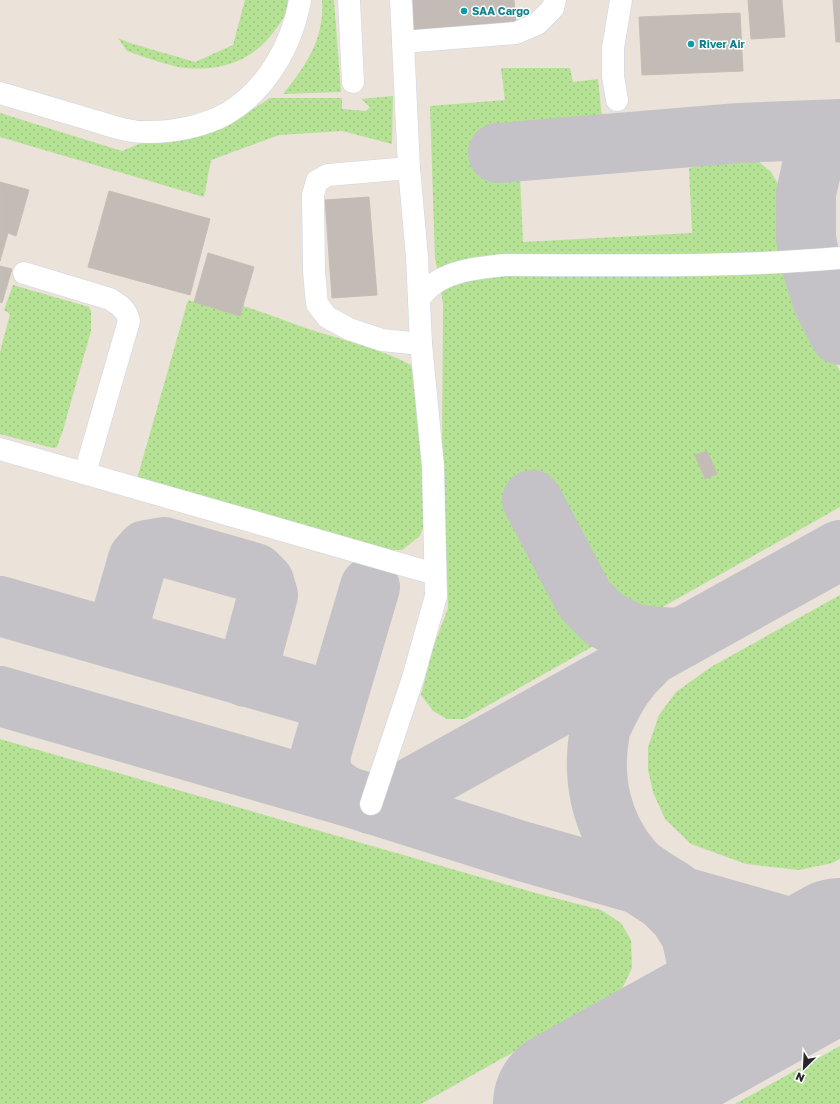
<svg xmlns="http://www.w3.org/2000/svg" width="840" height="1104" font-family="'Golos Text',sans-serif">
	<style>
		.grass { fill: url(#grass-dots) }
		.lines { fill: none; stroke-linecap: round; stroke-linejoin: round }
		.taxiway { stroke: #c4c2c6; stroke-width: 60 }
		.runway { stroke: #c4c2c6; stroke-width: 150 }
		.building { fill: #c3bcb6; stroke: #c6beb3 }
		.minor-casing { stroke: #cfd4e2; stroke-width: 23 }
		.minor { stroke: #fff; stroke-width: 22 }
		.culture-dot { fill: #0f9aa8; stroke: #fff; stroke-width: 1.5 }
		.labels { text-anchor: middle; stroke-width: 3; stroke-linejoin: round; paint-order: stroke }
		.culture-label { font-size: 11px; font-weight: bold; fill: #0d838f; stroke: #fff; text-anchor: start }
	</style>
	<defs>
		<pattern id="grass-dots" width="8" height="8" patternUnits="userSpaceOnUse"><rect width="8" height="8" fill="#b6e295"/><path d="M2 2h.1M6 6h.1" fill="none" stroke="#9cc280" stroke-width="1.8" stroke-linecap="round"/></pattern>
	</defs>
	<rect width="100%" height="100%" fill="#ebe2d9"/>
	<g class="grass">
		<path d="M245,0H292L291,5C271,40 253,63 210,68C199,69 185,69 174,66C158,62 142,56 127,51L118,38L130,43L195,62L233,45Z"/>
		<path d="M322,0H334L341,92L283,94C301,72 317,50 321,22C323,15 322,7 322,0Z"/>
		<path d="M501,68H570L573,82L598,79L602,118L493,129L499,177L520,176L523,242L692,233L689,168L740,158L757,160L771,172L784,194L791,235L793,271L805,307L840,371V507L464,719H447L433,711L421,695L433,648L448,608L445,521L442,474L443,303L435,258L430,106L505,100Z"/>
		<path d="M393,96L392,144L342,131L279,135L211,160L204,197L0,137V113L122,151L144,142L235,121L270,98H342V109L366,111L370,107L361,99Z"/>
		<path d="M13,285L89,307L91,311V331L63,430L57,447L53,448L0,434V352L10,314L4,310Z"/>
		<path d="M188,300L240,316L243,306C269,314 295,325 321,333C352,342 383,350 411,365L416,391L423,477V528L420,536L402,550H391L137,479Z"/>
		<path d="M840,595V859L832,863L799,870L746,864L691,844L665,819L653,792L648,770V747L659,715L676,692L711,667Z"/>
		<path d="M0,739L539,894L601,910L621,923L631,940L632,968L622,989L611,997L421,1104H0Z"/>
		<path d="M840,1046V1104H735Z"/>
	</g>
	<g class="lines">
		<g class="taxiway">
			<path d="M840,138L821,151L812,167L806,193V238L810,261L823,302L840,335"/>
			<path d="M498,153L739,133L840,129"/>
			<path d="M532,500L580,591L586,601L604,619L633,634L659,637L681,638"/>
			<path d="M0,606L336,702"/>
			<path d="M115,639L138,559L146,550L164,547L255,573L264,582L268,595L246,677"/>
			<path d="M644,662C627,677 617,694 607,714C605,719 601,725 600,731C591,778 601,826 633,862C643,873 660,882 673,890"/>
			<path d="M0,696L346,796L518,850L810,933L840,939"/>
			<path d="M346,796C327,785 319,776 321,753L370,587"/>
			<path d="M371,804L400,794L840,550"/>
			<path d="M640,885L663,900L679,916L691,935L697,962V990L691,1014L678,1037L652,1058"/>
		</g>
		<path class="runway" d="M568,1104L840,953"/>
	</g>
	<g class="building">
		<path d="M412,0H514L516,23L414,30Z"/>
		<path d="M748,0H782L785,37L751,39Z"/>
		<path d="M833,0H840V42H836Z"/>
		<path d="M740,13L743,71L642,75L639,17Z"/>
		<path d="M0,182L29,190L16,236L8,233L0,261Z"/>
		<path d="M109,191L210,219L190,295L88,267Z"/>
		<path d="M369,197L377,295L332,298L325,200Z"/>
		<path d="M208,253L254,267L240,316L194,302Z"/>
		<path d="M0,266L12,269L2,303L0,302Z"/>
		<path d="M707,451L717,474L705,479L695,455Z"/>
	</g>
	<g class="lines">
		<g class="minor-casing">
			<g id="minor">
				<path d="M349,0L353,82"/>
				<path d="M403,42L516,33L537,24L553,8L555,0"/>
				<path d="M0,93C28,101 56,110 85,118C105,124 127,133 150,132C175,132 204,126 226,114C266,91 292,45 300,0"/>
				<path d="M617,100L613,76V48L621,0"/>
				<path d="M409,168L328,175L317,181L313,195L314,271L317,304L327,317L349,329L382,340L421,344"/>
				<path d="M24,273L110,299C120,306 126,308 129,321L85,473"/>
				<path d="M419,298C425,292 431,285 438,281C458,269 481,268 504,265C616,265 729,268 840,258"/>
				<path d="M0,449L435,574"/>
				<path d="M371,804L413,678L436,596L433,466L421,344L417,257L409,168L401,0"/>
			</g>
		</g>
		<use href="#minor" class="minor"/>
	</g>
	<g class="culture-dot">
		<circle cx="464" cy="11" r="4"/>
		<circle cx="691" cy="44" r="4"/>
	</g>
	<g class="labels">
		<g class="culture-label">
			<text x="472" y="15">SAA Cargo</text>
			<text x="699" y="48">River Air</text>
		</g>
	</g>
	<g transform="translate(804 1068) rotate(204)" stroke="#ffffff" stroke-width="3" paint-order="stroke">
	<path d="M0-3L7 15L0 10L-7 15Z" fill="#282828"/>
	<text y="-6" font-size="11" font-weight="bold" text-anchor="middle" fill="#282828">N</text>
	</g>
</svg>
